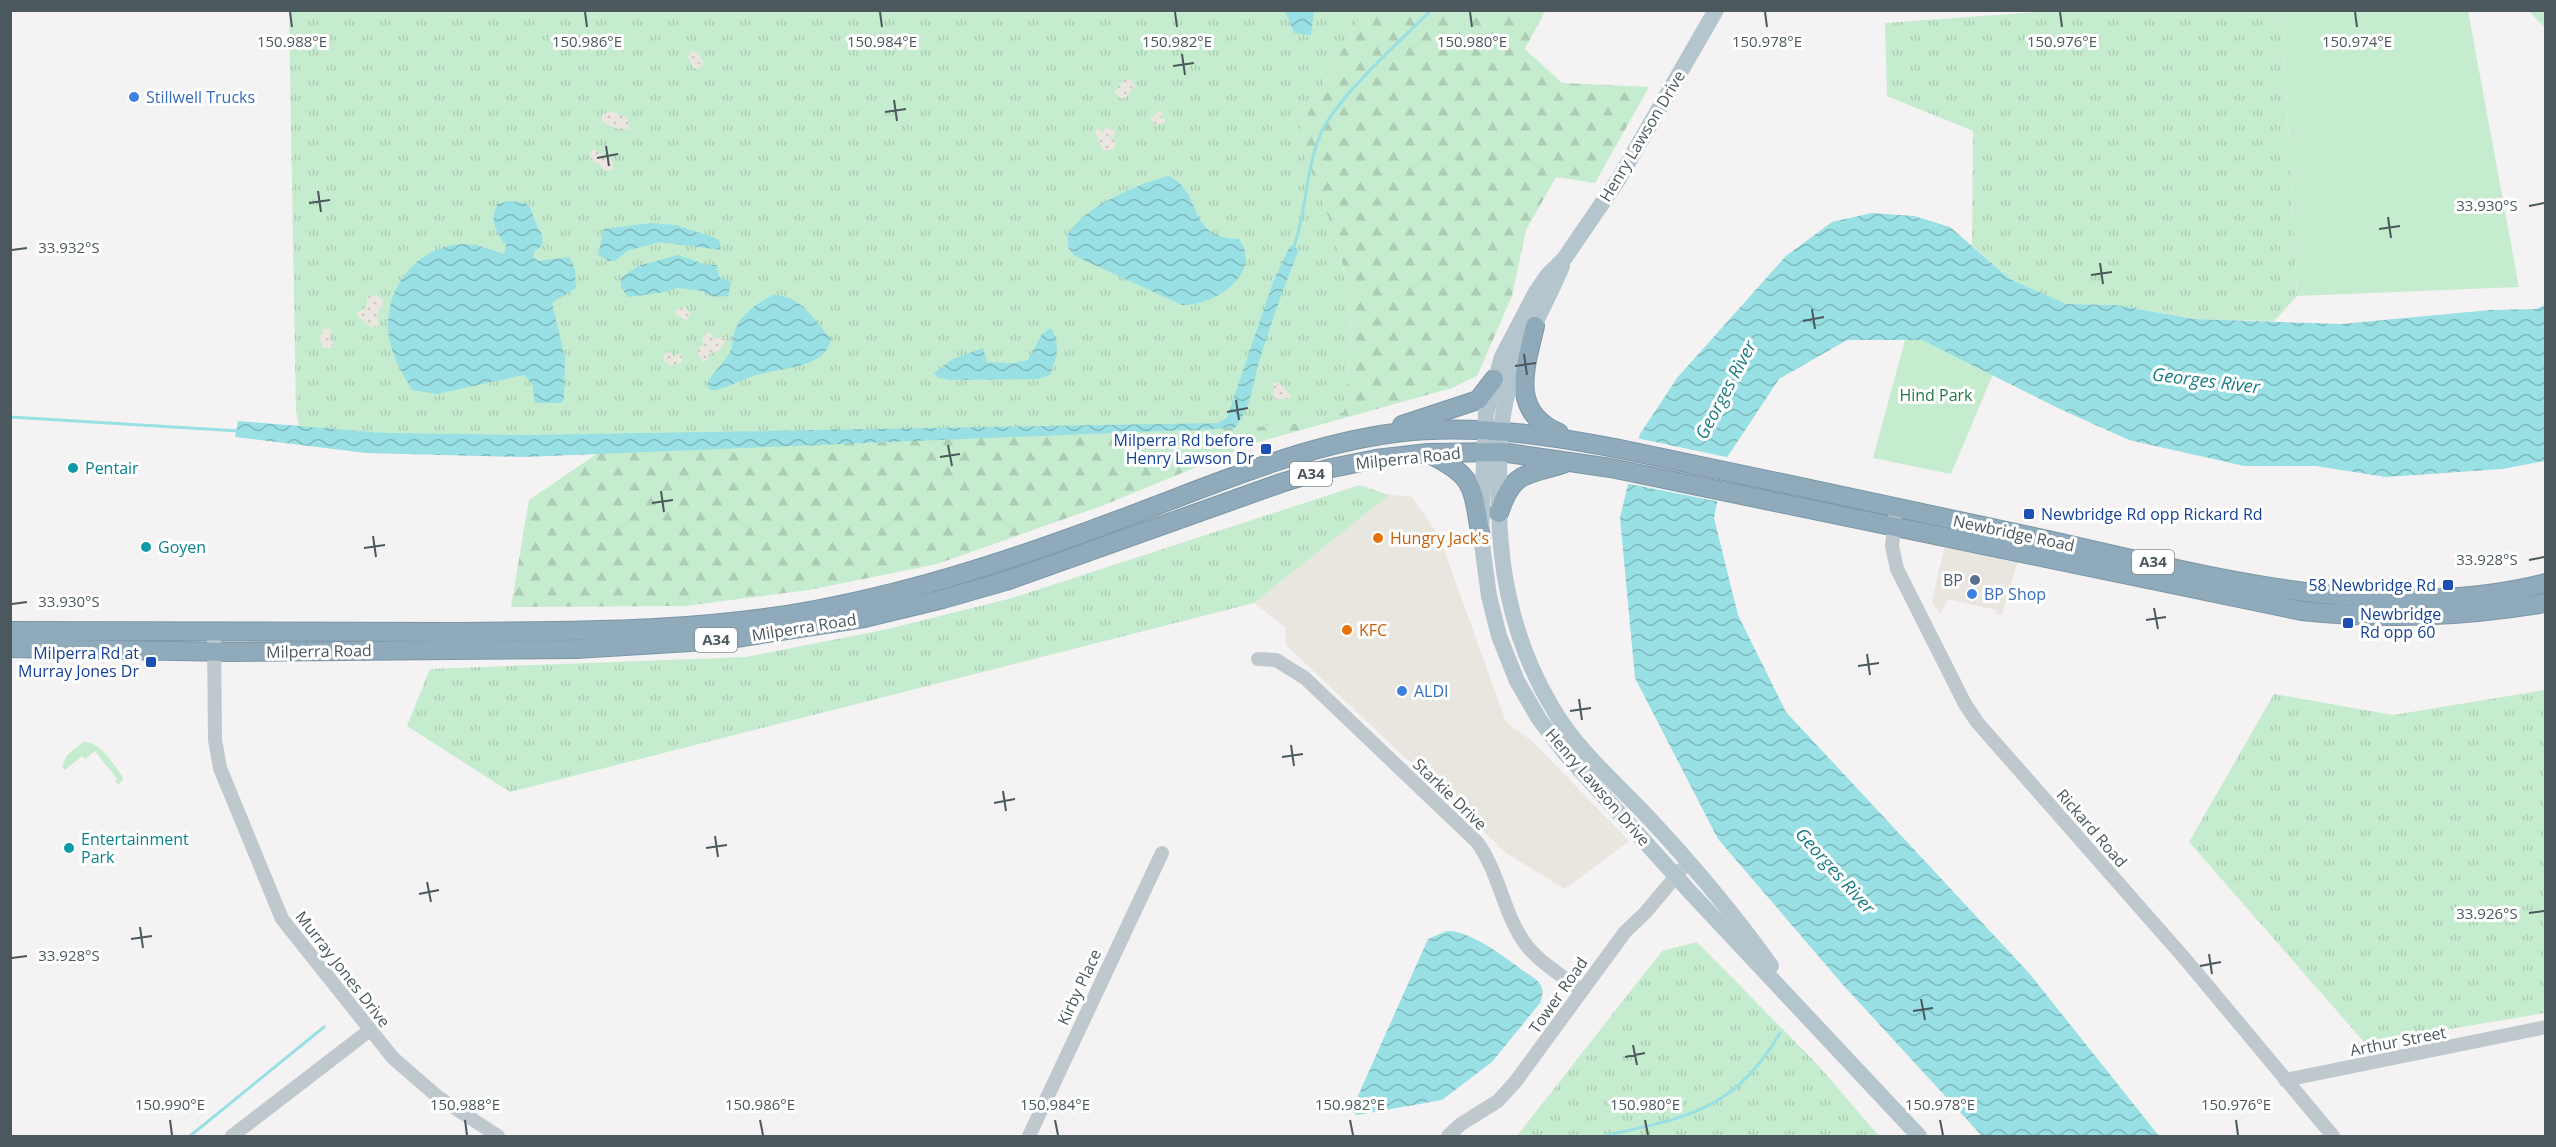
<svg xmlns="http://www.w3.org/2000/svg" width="2556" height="1147" font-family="'Open Sans',sans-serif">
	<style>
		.commercial { fill: #e9e6e0 }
		.grass { fill: url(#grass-tufts) }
		.forest { fill: url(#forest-firs) }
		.sand { fill: url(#sand-dots) }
		.green { fill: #c6eccf }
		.water { fill: url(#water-waves) }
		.pier { fill: #f4f2f2 }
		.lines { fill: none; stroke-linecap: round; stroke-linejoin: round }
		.stream { stroke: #98e0e4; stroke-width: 3 }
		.highway-casing { stroke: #7a96a6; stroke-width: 20 }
		.minor { stroke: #bfc8cd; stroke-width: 14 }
		.major { stroke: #b5c5cd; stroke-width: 16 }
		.highway { stroke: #8fabbb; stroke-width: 18 }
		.ticks { fill: none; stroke: #4b585d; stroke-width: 2 }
		.shop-dot { fill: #3f7fe0; stroke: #fff; stroke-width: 2 }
		.transit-dot { fill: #1a4fb4; stroke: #fff; stroke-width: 2 }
		.culture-dot { fill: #0f9aa8; stroke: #fff; stroke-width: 2 }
		.food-dot { fill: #e8710a; stroke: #fff; stroke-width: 2 }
		.service-dot { fill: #5c6f8a; stroke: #fff; stroke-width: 2 }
		.labels { text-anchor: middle; stroke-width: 6; stroke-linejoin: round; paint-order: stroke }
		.shield { fill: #fff; stroke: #818a8e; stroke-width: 1.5 }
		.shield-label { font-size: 15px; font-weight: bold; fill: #4b585d }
		.shop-label { font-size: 16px; fill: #366cbe; stroke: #fff; text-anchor: start }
		.street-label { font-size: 16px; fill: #4b585d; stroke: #fff }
		.park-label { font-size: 16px; fill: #227940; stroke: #fff }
		.transit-label { font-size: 16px; fill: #164399; stroke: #fff; text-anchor: end }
		.culture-label { font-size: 16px; fill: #0d838f; stroke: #fff; text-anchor: start }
		.food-label { font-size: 16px; fill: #c56008; stroke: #fff; text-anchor: start }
		.service-label { font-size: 16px; fill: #4e5e75; stroke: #fff; text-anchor: end }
		.water-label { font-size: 18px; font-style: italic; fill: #1a7d83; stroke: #fff }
		.ticks-label { font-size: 15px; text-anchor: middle; fill: #4b585d; stroke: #fff; stroke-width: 6; stroke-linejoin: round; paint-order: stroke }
	</style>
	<defs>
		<pattern id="grass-tufts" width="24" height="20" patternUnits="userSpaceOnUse" patternTransform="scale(1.5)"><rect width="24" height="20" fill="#c6eccf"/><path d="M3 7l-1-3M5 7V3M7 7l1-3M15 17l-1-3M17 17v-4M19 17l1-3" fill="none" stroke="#acccb4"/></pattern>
		<pattern id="forest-firs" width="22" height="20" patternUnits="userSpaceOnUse" patternTransform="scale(1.5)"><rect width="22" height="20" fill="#c6eccf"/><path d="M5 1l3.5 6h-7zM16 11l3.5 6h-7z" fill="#acccb4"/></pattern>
		<pattern id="sand-dots" width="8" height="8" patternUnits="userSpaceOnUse" patternTransform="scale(1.5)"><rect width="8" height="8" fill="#ece6e0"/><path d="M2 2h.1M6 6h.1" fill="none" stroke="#ccc7c3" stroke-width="1.8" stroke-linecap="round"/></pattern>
		<pattern id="water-waves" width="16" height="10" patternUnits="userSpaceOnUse" patternTransform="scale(1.5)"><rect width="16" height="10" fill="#98e0e4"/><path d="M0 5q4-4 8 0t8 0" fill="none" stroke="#7eb8bc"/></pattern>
	</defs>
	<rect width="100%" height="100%" fill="#f4f2f2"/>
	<g class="commercial">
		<path d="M1389,495L1411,496L1439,536L1506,722L1532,741L1629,841L1565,889L1506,853L1286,645L1285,627L1254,603Z"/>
		<path d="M1945,545L2018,561L2002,614H1997L1996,610L1948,599L1940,615L1932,601Z"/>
	</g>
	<g class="grass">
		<path d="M2067,10L2282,11L2297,296L2274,321L2194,319L2116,305L2065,304L2010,279L1972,245L1973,131L1887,96L1885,23Z"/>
		<path d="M289,11H1363L1297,134C1316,185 1340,238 1348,292C1354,331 1349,373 1344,412C1305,423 1271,430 1230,426L665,437L301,435L296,411Z"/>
		<path d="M1360,485L1389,495L1254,603L510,792L407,726L430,669L746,657L888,629L1012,598Z"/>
		<path d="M2545,690V1013L2365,1043L2189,842L2274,694L2393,715Z"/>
		<path d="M1697,942L1817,1064L1879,1136H1517L1662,951Z"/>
	</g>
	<path class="forest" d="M1363,11H1545L1525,49L1562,83L1649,87L1595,183L1556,177L1526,230L1512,296L1477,376L1452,388L1255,443L1104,505L937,564L809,590L685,606L511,607L529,500L620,438L1230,426C1270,430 1305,423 1344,412C1349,373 1354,331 1348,292C1340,238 1316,185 1297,134Z"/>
	<g class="sand">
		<path d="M692,51L698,53L703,61L702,66L697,69L693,68L688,57Z"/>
		<path d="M1125,79L1131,80L1135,86L1126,97L1121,99L1114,92Z"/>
		<path d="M610,111L627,118L629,129H618L602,122V115Z"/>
		<path d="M1160,111L1164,115L1159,118L1164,119L1166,122L1156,125L1150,118Z"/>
		<path d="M1105,127L1115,131L1114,138L1110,137L1109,139L1115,141L1116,145L1113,149L1103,151L1095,132L1098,128L1103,133Z"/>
		<path d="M594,149L613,162V170L605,171L599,164L591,160L590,153Z"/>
		<path d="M376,295L382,299L383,305L377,315L379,325L373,328L357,316L358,312L366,308L367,297Z"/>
		<path d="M685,307L691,314L687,320L677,316L675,310Z"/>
		<path d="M329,327L331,331L330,338L333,343L332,348H322L320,337L323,329Z"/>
		<path d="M710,332L714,339L724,337L725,342L718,351L709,354L707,361H702L697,352L700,346H705L702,341L703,337Z"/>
		<path d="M671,352L674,357L678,353L682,355V363L670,365L665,362L663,354Z"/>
		<path d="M1273,383H1279L1291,395L1289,399H1274Z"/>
	</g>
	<g class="green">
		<path d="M2532,10L2545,11V28L2530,12Z"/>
		<path d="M2282,11H2468L2519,287L2297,296Z"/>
		<path d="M1905,340H1922L1993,374L1951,474L1873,458Z"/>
		<path d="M83,742C100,740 113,765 123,777L122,781L118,785L115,781L117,779L95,751L85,759L82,756L65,770L62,767L67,755Z"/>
	</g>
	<g class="water">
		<path d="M1285,11H1314L1311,35L1294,33Z"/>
		<path d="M1168,176C1205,192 1184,238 1239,239C1264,273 1214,306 1182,305L1075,256L1069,249L1067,236C1081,208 1138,184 1168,176Z"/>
		<path d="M508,201C537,203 527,206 537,225C541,234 545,237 541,247L535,250L533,257L538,261L570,257L575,270L576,288L552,303L565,358L564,399L561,403H535L532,384L524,375L437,394L412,390C401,371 390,353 388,331C385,286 419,245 464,244C478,244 491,250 504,254L506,246C497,231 488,222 498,204Z"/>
		<path d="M1872,213L1914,216L1950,227L2010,279L2066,304L2116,305L2194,319L2341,324L2490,310L2536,309L2545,305V461L2502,469L2386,477L2316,466H2244L2129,440L2060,409L1922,340H1847L1779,379L1726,459L1714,518L1738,615L1786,712L2029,973L2159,1136H1982L1844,986L1718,839L1635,678L1620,518L1640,434L1677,378L1786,256L1832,222Z"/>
		<path d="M651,223L676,225L713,237L719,240L721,250L659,242L627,251L615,261H609L598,255L604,229Z"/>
		<path d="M1290,246L1299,249C1285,285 1271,322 1260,359C1252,384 1252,407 1235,428L524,457L366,453L235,437L238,421L384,433L529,435L1218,423L1227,418L1273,282Z"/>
		<path d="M678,255L707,265H717L719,277L731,282L728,296L714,297L702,291L678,288L665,292L628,297L621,288V278L638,266Z"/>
		<path d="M774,295C801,295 814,320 831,339C826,368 782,368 760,374C745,378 731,386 716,390H710L707,385C711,373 721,367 728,355C733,349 732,340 734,333C739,315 758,302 774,295Z"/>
		<path d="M1051,328C1061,345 1057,358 1050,375L1039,379L950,380L939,378L934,373L953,359L983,348L987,362L1014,363L1028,360L1042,334Z"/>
		<path d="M1447,931C1475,931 1511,963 1534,978C1544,986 1544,992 1540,1003L1492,1062L1442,1100L1357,1115L1353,1112V1107L1428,939Z"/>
	</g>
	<path class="pier" d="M1636,438L1731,458L1720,502L1625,483Z"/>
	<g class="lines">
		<g class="stream">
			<path d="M1293,249C1307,212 1305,170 1321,133C1338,96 1400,42 1431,10"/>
			<path d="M10,417L239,431"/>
			<path d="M190,1136L324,1027"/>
			<path d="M1604,1136C1686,1117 1734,1112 1780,1033"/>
		</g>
		<g class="highway-casing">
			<g id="highway">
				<path d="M1535,326C1525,369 1509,411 1559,433"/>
				<path d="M1402,425L1478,400L1494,379"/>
				<path d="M1429,454C1477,477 1472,488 1481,537"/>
				<path d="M1499,513C1513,470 1526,476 1563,464"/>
				<path d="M10,631C156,632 301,632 446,632C569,631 693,633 815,610C923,590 1026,555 1129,516C1215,484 1303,445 1395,433C1470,424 1542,434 1615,448C1755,477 1894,507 2034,537C2199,573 2376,626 2546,583"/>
				<path d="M10,648L231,652L576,649L723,640L864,618L943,599L1006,581L1281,483L1327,469L1376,459L1428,453L1501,452L1611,468L2302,611C2387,620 2461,617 2546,603"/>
			</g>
		</g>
		<g class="minor">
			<path d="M1895,518L1892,546L1897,569L1965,704L1977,722L2186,960L2333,1136"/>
			<path d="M214,633L215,740L220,768L282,919L393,1058L438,1097L498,1136"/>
			<path d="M1258,659L1276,660L1305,678L1477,842C1499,872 1503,912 1524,942C1538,962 1562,975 1580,990"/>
			<path d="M2285,1080L2546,1027"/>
			<path d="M232,1136L370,1030"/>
			<path d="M1029,1136L1162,853"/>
			<path d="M1448,1136L1461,1124L1498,1101L1516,1081L1625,932L1645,913L1682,869"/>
		</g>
		<g class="major">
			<path d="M1716,10L1618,180L1564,259L1547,276L1536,292L1502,357L1486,414L1481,537L1489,596L1499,636L1517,681L1539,719L1564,752L1691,893L1919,1136"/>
			<path d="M1562,266C1545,308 1519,347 1508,391C1498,428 1499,470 1499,508C1500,577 1516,647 1552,707C1576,749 1614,781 1647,816C1691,863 1734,914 1771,966"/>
		</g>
		<use href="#highway" class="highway"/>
	</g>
	<path class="ticks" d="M290,12L292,27M585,12L587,27M880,12L882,27M1175,12L1177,27M1470,12L1472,27M1765,12L1767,27M2060,12L2062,27M2355,12L2357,27M1182,54L1185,75M1173,66L1194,63M894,100L897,121M885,112L906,109M606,146L609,166M597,158L618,154M318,191L321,212M309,203L330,200M2529,206L2544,203M2388,217L2391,238M2379,229L2400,226M12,250L27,248M2100,263L2103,284M2091,275L2112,272M1812,309L1815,329M1803,321L1824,317M1524,354L1527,375M1515,366L1536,363M1236,400L1239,420M1227,412L1248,408M948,445L952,466M940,457L960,454M661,491L664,512M652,503L673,500M373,536L376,557M364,548L385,545M2529,560L2544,557M12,604L27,602M2154,608L2158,629M2146,620L2166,617M1867,654L1870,675M1858,666L1879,663M1579,699L1582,720M1570,711L1591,708M1291,745L1294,766M1282,757L1303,754M1003,791L1006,811M994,803L1015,799M715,836L718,857M706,848L727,845M427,882L431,902M419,894L439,890M2529,913L2544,911M140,927L143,948M131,939L152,936M2209,954L2212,974M12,958L27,956M2200,966L2221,962M1921,999L1925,1020M1913,1011L1933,1008M1633,1045L1637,1065M1625,1057L1645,1053M170,1120L172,1135M465,1120L467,1135M760,1120L763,1135M1055,1120L1058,1135M1350,1120L1353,1135M1645,1120L1648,1135M1940,1120L1943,1135M2236,1120L2238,1135"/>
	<g class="shop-dot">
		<circle cx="134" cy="97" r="6"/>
		<circle cx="1972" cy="594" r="6"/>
		<circle cx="1402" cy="691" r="6"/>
	</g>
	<g class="transit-dot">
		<rect x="1260" y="443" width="12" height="12" rx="3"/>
		<rect x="2023" y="508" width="12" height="12" rx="3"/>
		<rect x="2442" y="579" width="12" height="12" rx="3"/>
		<rect x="2342" y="617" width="12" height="12" rx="3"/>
		<rect x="145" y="656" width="12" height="12" rx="3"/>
	</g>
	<g class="culture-dot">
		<circle cx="73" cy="468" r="6"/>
		<circle cx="146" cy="547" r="6"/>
		<circle cx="69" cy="848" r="6"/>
	</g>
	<g class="food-dot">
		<circle cx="1378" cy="538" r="6"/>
		<circle cx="1347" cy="630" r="6"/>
	</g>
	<circle class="service-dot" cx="1975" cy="580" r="6"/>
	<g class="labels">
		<g class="shield">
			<rect x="1290" y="462" width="42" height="24" rx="4.5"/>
			<rect x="2132" y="550" width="42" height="24" rx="4.5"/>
			<rect x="695" y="628" width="42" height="24" rx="4.5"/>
		</g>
		<g class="shield-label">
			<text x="1311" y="479">A34</text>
			<text x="2153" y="567">A34</text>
			<text x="716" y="645">A34</text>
		</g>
		<g class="shop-label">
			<text x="146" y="103">Stillwell Trucks</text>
			<text x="1984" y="600">BP Shop</text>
			<text x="1414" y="697">ALDI</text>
		</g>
		<g class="street-label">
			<text transform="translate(1642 136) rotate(-59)" y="6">Henry Lawson Drive</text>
			<text transform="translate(1408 458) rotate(-6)" y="6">Milperra Road</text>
			<text transform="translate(2014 533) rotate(12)" y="6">Newbridge Road</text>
			<text transform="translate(804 627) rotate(-9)" y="6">Milperra Road</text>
			<text transform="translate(319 651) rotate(-1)" y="6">Milperra Road</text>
			<text transform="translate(1598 787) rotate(49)" y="6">Henry Lawson Drive</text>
			<text transform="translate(1450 794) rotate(44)" y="6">Starkie Drive</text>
			<text transform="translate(2092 828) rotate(49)" y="6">Rickard Road</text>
			<text transform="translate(343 969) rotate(52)" y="6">Murray Jones Drive</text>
			<text transform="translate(1079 987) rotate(-65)" y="6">Kirby Place</text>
			<text transform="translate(1558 995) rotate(-55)" y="6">Tower Road</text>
			<text transform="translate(2398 1041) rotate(-11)" y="6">Arthur Street</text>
		</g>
		<g class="park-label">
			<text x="1936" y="401">Hind Park</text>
		</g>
		<g class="transit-label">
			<text x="1254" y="446">Milperra Rd before<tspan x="1254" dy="18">Henry Lawson Dr</tspan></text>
			<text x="2041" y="520" text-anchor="start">Newbridge Rd opp Rickard Rd</text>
			<text x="2436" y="591">58 Newbridge Rd</text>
			<text x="2360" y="620" text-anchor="start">Newbridge<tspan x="2360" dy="18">Rd opp 60</tspan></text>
			<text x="139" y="659">Milperra Rd at<tspan x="139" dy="18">Murray Jones Dr</tspan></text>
		</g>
		<g class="culture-label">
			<text x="85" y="474">Pentair</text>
			<text x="158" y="553">Goyen</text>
			<text x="81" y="845">Entertainment<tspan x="81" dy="18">Park</tspan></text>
		</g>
		<g class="food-label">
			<text x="1390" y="544">Hungry Jack's</text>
			<text x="1359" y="636">KFC</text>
		</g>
		<g class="service-label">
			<text x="1963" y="586">BP</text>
		</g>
		<g class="water-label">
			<text transform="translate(2206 381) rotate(7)" y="6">Georges River</text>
			<text transform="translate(1726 390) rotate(-62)" y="6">Georges River</text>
			<text transform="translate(1835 871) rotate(48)" y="6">Georges River</text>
		</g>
	</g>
	<g class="ticks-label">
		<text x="292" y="47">150.988°E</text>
		<text x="587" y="47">150.986°E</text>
		<text x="882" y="47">150.984°E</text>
		<text x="1177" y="47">150.982°E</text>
		<text x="1472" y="47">150.980°E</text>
		<text x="1767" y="47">150.978°E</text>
		<text x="2062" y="47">150.976°E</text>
		<text x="2357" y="47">150.974°E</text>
		<text x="2487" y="211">33.930°S</text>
		<text x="69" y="253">33.932°S</text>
		<text x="2487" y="565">33.928°S</text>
		<text x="69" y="607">33.930°S</text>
		<text x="2487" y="919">33.926°S</text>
		<text x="69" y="961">33.928°S</text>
		<text x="170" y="1110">150.990°E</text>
		<text x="465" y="1110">150.988°E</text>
		<text x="760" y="1110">150.986°E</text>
		<text x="1055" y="1110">150.984°E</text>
		<text x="1350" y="1110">150.982°E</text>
		<text x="1645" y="1110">150.980°E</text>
		<text x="1940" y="1110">150.978°E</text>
		<text x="2236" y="1110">150.976°E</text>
	</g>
	<rect width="2556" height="1147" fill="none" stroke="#4b585d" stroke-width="24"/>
</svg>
